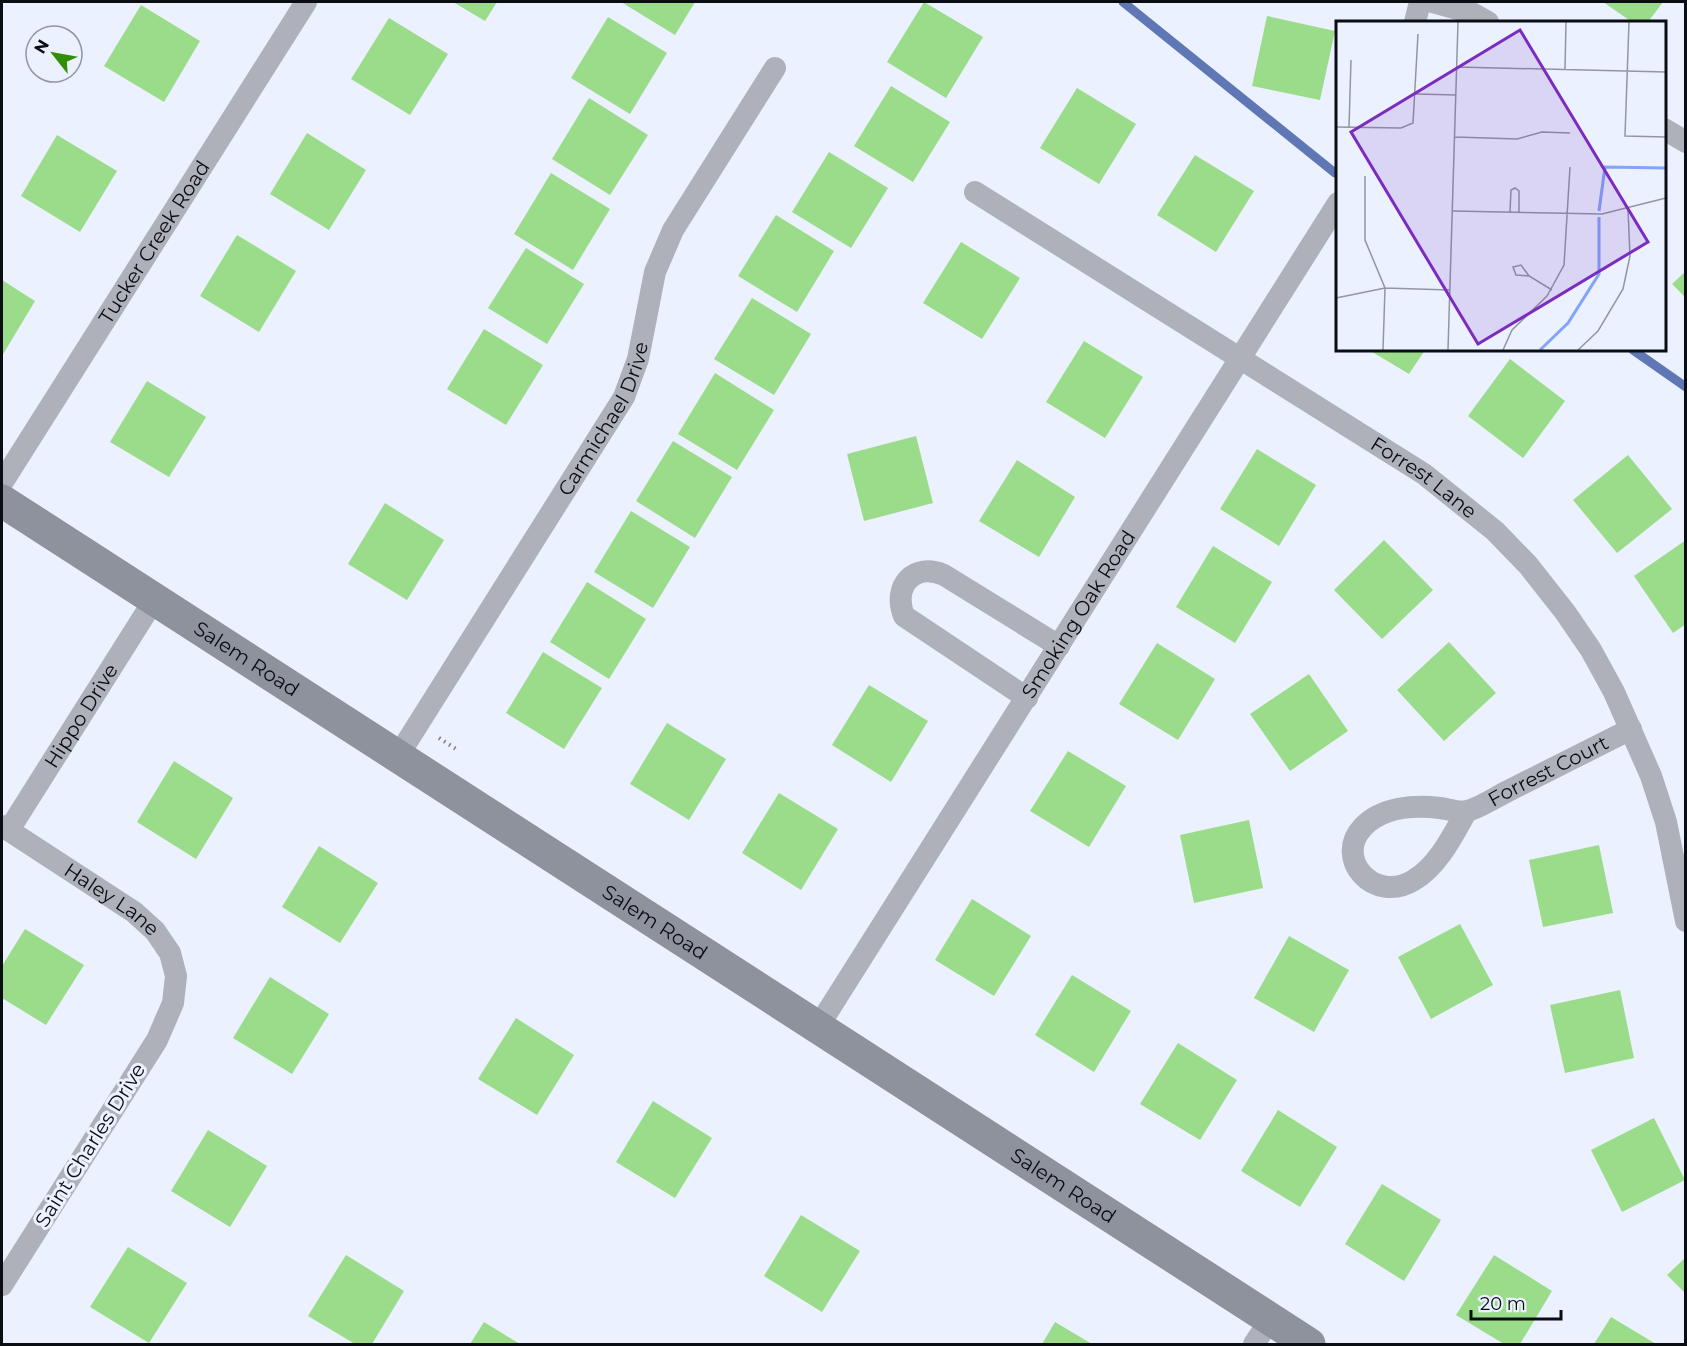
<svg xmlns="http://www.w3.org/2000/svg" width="1687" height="1346" font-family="Montserrat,sans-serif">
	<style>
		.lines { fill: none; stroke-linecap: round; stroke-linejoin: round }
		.stream { stroke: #5f77b4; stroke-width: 9 }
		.building { fill: #9bdc8a }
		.path { stroke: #7b7f89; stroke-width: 4; stroke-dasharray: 1.5 4.5; stroke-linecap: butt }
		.street { stroke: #aeb1b9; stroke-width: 22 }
		.secondary { stroke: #8e929d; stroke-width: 33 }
		.labels { text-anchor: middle; stroke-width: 6; stroke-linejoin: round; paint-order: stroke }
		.street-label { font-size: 20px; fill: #0a0d12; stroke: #ebf1ff }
		.inset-river { fill: none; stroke: #83a5f9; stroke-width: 3 }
		.inset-road { fill: none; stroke: #9196a0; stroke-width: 1.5 }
		.view { fill: #7b2cbf; fill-opacity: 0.15; stroke: #7b2cbf; stroke-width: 3 }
		.inset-edge { fill: none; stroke: #0a0d12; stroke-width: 3 }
	</style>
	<rect width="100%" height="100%" fill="#ebf1ff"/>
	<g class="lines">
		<g class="stream">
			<path d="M1123,2L1335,173"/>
			<path d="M1633,350L1686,387"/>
		</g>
	</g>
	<g class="building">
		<path d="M453,2H497L485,21Z"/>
		<path d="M621,2H695L675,35Z"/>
		<path d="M924,2L983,37L946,98L887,62Z"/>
		<path d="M1603,2H1663L1648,22H1632Z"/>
		<path d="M141,5L200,41L164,102L104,66Z"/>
		<path d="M1267,16L1335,31L1320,100L1252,86Z"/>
		<path d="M608,17L667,53L630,114L571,78Z"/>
		<path d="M389,18L448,54L410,115L351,79Z"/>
		<path d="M891,86L950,122L913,182L854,146Z"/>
		<path d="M1077,88L1136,124L1099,184L1040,148Z"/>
		<path d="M589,98L648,135L610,195L552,159Z"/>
		<path d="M307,133L366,170L329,230L270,194Z"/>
		<path d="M57,135L117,171L80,232L21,196Z"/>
		<path d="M829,152L888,188L851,248L792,212Z"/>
		<path d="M1195,155L1254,191L1216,252L1157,215Z"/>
		<path d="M551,173L610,209L573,270L514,234Z"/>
		<path d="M776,215L834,251L797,312L738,276Z"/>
		<path d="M237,235L296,271L259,332L200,296Z"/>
		<path d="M961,242L1020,278L982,339L923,303Z"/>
		<path d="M526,248L584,284L547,344L488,308Z"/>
		<path d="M1686,271V298L1672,284Z"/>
		<path d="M2,280L35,301L2,356Z"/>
		<path d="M752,298L811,334L774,395L714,359Z"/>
		<path d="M484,329L543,365L506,425L447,389Z"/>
		<path d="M1084,341L1143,377L1105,438L1046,402Z"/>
		<path d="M1369,350H1425L1409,374Z"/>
		<path d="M1510,359L1565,401L1523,458L1468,416Z"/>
		<path d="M715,373L774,410L737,470L678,434Z"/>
		<path d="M147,381L206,417L169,477L110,442Z"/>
		<path d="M916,436L933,503L864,521L847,454Z"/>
		<path d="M673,441L732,477L695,538L636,501Z"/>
		<path d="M1257,449L1316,485L1279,546L1220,509Z"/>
		<path d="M1628,455L1672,509L1617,553L1573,500Z"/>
		<path d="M1017,460L1075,497L1039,557L979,521Z"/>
		<path d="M385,503L444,540L407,600L348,564Z"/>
		<path d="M631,511L690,547L653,608L594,572Z"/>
		<path d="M1384,540L1433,590L1382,639L1334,590Z"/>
		<path d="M1686,540V624L1673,633L1634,576Z"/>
		<path d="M1213,546L1272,582L1235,643L1176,607Z"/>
		<path d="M587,582L646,619L609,679L550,642Z"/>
		<path d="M1449,642L1496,693L1444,741L1397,690Z"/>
		<path d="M1157,643L1215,679L1178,740L1119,704Z"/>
		<path d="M543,652L602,688L564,749L506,713Z"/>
		<path d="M1309,674L1348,731L1290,771L1250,714Z"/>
		<path d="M869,685L928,721L891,782L832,745Z"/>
		<path d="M667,723L726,759L689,820L630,784Z"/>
		<path d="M1068,751L1126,786L1089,847L1030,811Z"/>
		<path d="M174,761L233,798L196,859L137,822Z"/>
		<path d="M779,793L838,829L801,890L742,853Z"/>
		<path d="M1249,820L1263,888L1194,903L1180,835Z"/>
		<path d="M1599,845L1613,913L1543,927L1529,860Z"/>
		<path d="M319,846L378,883L340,943L282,907Z"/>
		<path d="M972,899L1031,936L994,996L935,960Z"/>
		<path d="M1460,924L1493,985L1431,1019L1398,957Z"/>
		<path d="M25,929L84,965L46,1025L2,998V966Z"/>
		<path d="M1289,936L1349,970L1314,1032L1254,998Z"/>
		<path d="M1072,975L1131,1011L1094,1072L1035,1035Z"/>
		<path d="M270,977L329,1014L292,1074L233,1038Z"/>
		<path d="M1620,990L1634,1058L1565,1073L1550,1005Z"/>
		<path d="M516,1018L574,1055L537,1115L478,1079Z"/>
		<path d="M1178,1043L1237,1080L1200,1140L1140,1104Z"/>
		<path d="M653,1101L712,1138L675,1198L616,1162Z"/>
		<path d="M1278,1110L1337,1147L1300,1207L1241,1171Z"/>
		<path d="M1654,1118L1685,1180L1622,1212L1591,1150Z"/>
		<path d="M208,1130L267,1166L230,1227L171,1191Z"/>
		<path d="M1382,1184L1441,1220L1404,1281L1345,1244Z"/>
		<path d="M801,1215L860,1251L822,1312L764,1276Z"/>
		<path d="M128,1247L187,1283L149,1343L90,1307Z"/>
		<path d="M346,1255L404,1291L372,1344H355L308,1316Z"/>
		<path d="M1494,1255L1552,1291L1520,1344H1504L1456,1315Z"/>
		<path d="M1686,1257V1294L1667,1275Z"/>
		<path d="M1611,1317L1656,1344H1594Z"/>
		<path d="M484,1322L520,1344H470Z"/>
		<path d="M1055,1322L1092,1344H1042Z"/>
	</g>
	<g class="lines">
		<path class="path" d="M439,738L456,749"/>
		<g class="street">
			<path d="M1432,2L1472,13L1488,22"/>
			<path d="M1415,22L1420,2"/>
			<path d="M1664,129L1686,142"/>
			<path id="s1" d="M975,192L1424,474L1495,531L1528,565L1565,612L1591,650L1614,692L1651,776L1666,822L1686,921"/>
			<path id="s2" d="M2,483L306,2"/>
			<path d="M1027,698L904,616C892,586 914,562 944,575L1059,646"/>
			<path id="s3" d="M398,756L624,397L638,359L655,272L673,230L775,68"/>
			<path id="s4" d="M1466,812C1453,835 1438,866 1414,880C1374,905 1333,858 1363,827C1382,807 1414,805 1440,808C1448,809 1460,813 1467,811C1480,808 1499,795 1512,789C1552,769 1591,749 1631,729"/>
			<path id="s5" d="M2,826L134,912L155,931L170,953L176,976L173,1003L157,1040L2,1285"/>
			<path id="s6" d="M9,830L154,600"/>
			<path id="s7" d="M818,1027L1338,203"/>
			<path d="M1254,1344L1270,1320"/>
		</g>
		<path class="secondary" id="s8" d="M2,501L1309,1344"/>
	</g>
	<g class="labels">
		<g class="street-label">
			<text dy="7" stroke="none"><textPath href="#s2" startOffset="285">Tucker Creek Road</textPath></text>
			<text dy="7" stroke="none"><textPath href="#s3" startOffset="396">Carmichael Drive</textPath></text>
			<text dy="7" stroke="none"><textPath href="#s1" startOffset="532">Forrest Lane</textPath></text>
			<text dy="7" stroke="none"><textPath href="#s7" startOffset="488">Smoking Oak Road</textPath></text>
			<text dy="7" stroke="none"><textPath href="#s8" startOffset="291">Salem Road</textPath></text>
			<text dy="7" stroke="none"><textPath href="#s6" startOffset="135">Hippo Drive</textPath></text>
			<text dy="7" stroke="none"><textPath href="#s4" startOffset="396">Forrest Court</textPath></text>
			<text dy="7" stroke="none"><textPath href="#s5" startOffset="132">Haley Lane</textPath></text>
			<text dy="7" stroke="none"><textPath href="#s8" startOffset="777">Salem Road</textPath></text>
			<text transform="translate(90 1145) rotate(-58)" y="7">Saint Charles Drive</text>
			<text dy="7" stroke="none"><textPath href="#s8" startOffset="1263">Salem Road</textPath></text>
		</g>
	</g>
	<g transform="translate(1336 21)">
		<rect width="330" height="330" fill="#ebf1ff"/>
		<path class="inset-river" d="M263,190L269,146L330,147M204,329L232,302L263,253V196"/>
		<path class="inset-road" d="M293,1L289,115L330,116M121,46L330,51M229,48L230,1M80,73L120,74M0,106L65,107L77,102L82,13M13,106L15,39M119,116L181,118L206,111L234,112M29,155V219L49,267L47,329M117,190L266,193L330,177M174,191L175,169L179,167L183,170V191M193,255L180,254L177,246L185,244L193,255L216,269M0,277L49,267L114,269M112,329L122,1M167,329L176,309L211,275L228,244L234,146M242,329L262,310L287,268L294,235L292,188"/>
		<path class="view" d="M184,9L312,221L142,323L15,111Z"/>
		<rect width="330" height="330" class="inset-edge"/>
	</g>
	<rect width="1687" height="1346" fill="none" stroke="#0a0d12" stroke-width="6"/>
	<g transform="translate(54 54) rotate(301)"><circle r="28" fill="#ebf1ff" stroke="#9196a0" stroke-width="1.5"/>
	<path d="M0-4.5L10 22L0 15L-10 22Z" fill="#308f02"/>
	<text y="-9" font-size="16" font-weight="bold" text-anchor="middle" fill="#0a0d12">N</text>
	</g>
	<path d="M1471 1310v9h90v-9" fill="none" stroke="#0a0d12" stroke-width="3"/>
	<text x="1480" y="1310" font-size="18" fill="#0a0d12" stroke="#ebf1ff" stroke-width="4.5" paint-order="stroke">20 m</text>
</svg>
